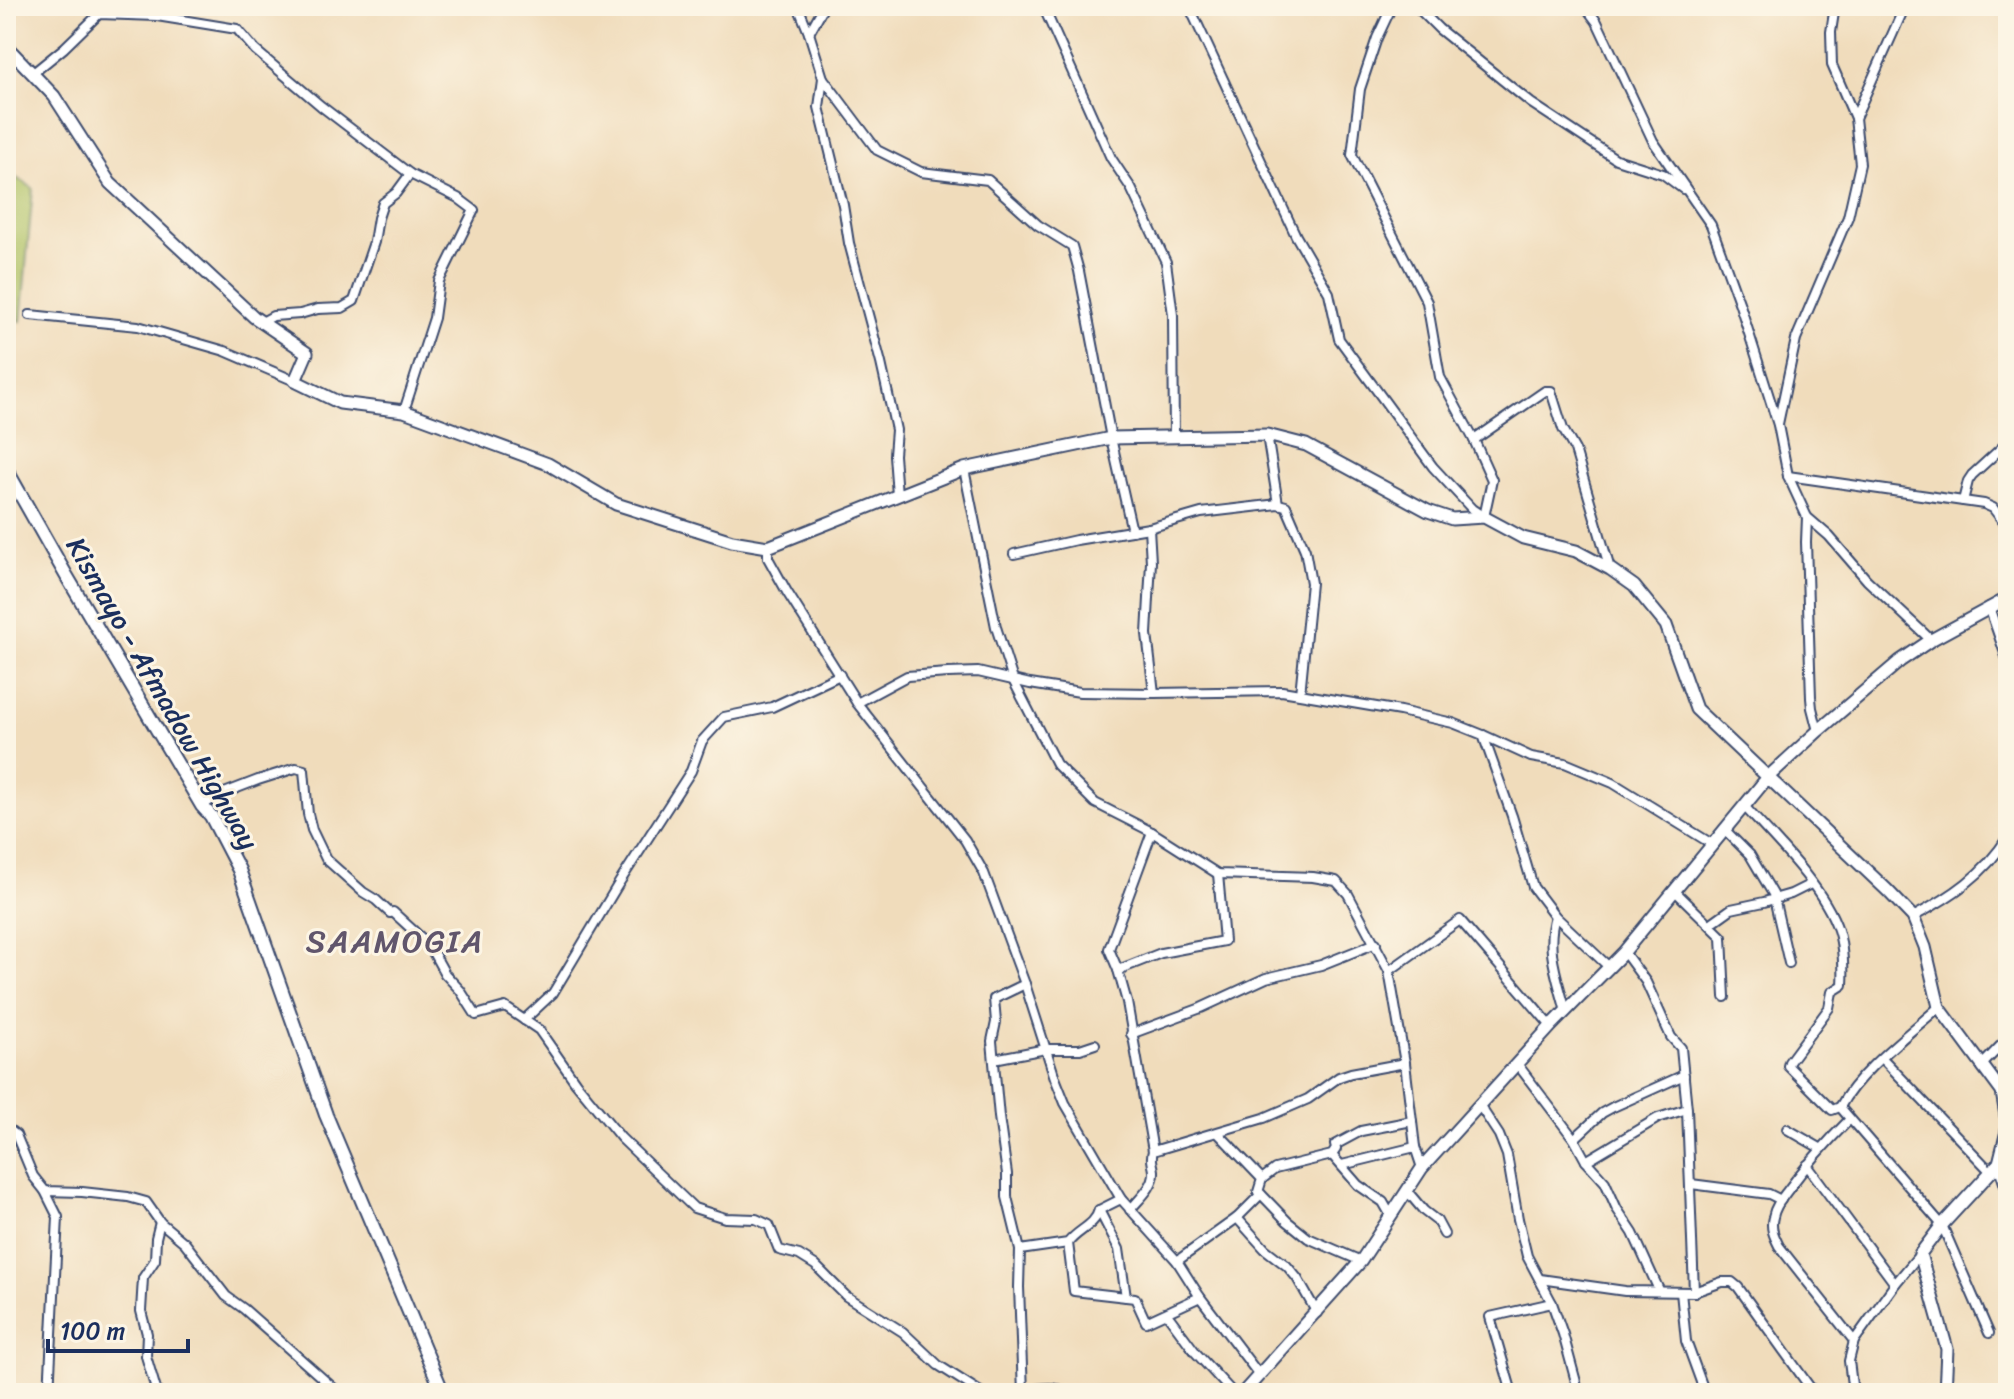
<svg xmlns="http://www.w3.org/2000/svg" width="2014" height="1399" font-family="Sriracha,sans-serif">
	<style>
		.green { fill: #b1c367; stroke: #667962; stroke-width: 2 }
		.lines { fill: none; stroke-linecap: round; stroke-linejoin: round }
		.street-casing { stroke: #3b496c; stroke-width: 12 }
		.secondary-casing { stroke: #3b496c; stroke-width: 15 }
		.primary-casing { stroke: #3b496c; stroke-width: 16 }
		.street { stroke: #fff; stroke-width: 8 }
		.secondary { stroke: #fff; stroke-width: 11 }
		.primary { stroke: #fff; stroke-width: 12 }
		.labels { text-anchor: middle; stroke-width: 6; stroke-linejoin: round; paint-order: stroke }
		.street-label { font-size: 28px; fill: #1b2f5e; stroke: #fcf5e5 }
		.quarter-label { font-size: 32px; letter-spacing: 2px; fill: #61566c; stroke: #fcf5e5 }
	</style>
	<rect width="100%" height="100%" fill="#fcf5e5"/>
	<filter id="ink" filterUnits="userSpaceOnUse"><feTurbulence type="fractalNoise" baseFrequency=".0125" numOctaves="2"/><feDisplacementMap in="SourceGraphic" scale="16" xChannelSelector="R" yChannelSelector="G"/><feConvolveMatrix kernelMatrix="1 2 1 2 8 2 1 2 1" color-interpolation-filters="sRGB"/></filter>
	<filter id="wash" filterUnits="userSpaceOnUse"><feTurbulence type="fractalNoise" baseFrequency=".006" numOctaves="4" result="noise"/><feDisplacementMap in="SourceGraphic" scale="32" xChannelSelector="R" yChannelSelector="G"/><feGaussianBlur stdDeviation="1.8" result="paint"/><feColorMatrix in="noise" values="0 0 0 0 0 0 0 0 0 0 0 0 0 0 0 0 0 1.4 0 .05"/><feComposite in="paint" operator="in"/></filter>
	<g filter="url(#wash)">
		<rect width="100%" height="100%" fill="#f0dcbb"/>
		<path class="green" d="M6,172L33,188L21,321L6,318Z"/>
	</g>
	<g filter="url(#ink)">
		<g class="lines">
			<g class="street-casing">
				<g id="street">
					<path d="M798,6L809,33L823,78L819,107L843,205L849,243L881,363L896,430L894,455L897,495"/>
					<path d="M1043,6L1111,158L1131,188L1166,262L1173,315L1174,437"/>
					<path d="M1189,6L1296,236L1329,293L1339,339L1433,467L1472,509L1484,517L1492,480L1474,440L1440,377L1427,302L1352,155L1360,89L1377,38L1392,6"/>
					<path d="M1416,6L1439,29L1531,103L1616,159L1663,174L1683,189"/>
					<path d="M1585,6L1597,22L1653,141L1711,225L1740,305L1778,425L1788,476L1807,517L1806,542L1811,698L1812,708L1818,731"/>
					<path d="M1835,6L1831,32L1832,65L1855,118"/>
					<path d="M809,33L824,6"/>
					<path d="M32,74L64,48L99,14L157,16L237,29L255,50L321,106L410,174L458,198L474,210L439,281L434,318L404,411"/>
					<path d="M823,78L877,150L921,172L988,180L1038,225L1072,246L1079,271L1111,438L1132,531"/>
					<path d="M30,315L138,326L225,351L295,381"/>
					<path d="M262,322L273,316L300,314L318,309L342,308L354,301L374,242L378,218L383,203L396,193L410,174"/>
					<path d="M1778,424L1796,339L1848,217L1860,164L1855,118L1905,6"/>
					<path d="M1267,435L1278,504"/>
					<path d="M1474,440L1545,391H1551L1563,429L1575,450L1610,569"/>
					<path d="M964,469L996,627L1013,680L1056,764L1095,803L1152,832L1218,874L1313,877L1336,881L1348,894L1389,971L1405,1063L1415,1147L1422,1168"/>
					<path d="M1788,476L1984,504L1993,508L2008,528"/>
					<path d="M1963,501L1968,481L1972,475L2008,442"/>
					<path d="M1807,517L1829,536L1867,580L1931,640"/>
					<path d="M1149,528L1151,562L1147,634L1154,693"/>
					<path d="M768,547V558L787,592L857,703L965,840L984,873L1025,984L1055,1078L1065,1103L1121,1199L1177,1261L1200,1297L1260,1376"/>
					<path d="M1014,554L1076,540L1149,528L1201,513L1278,504L1286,506L1305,550L1311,583L1300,694"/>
					<path d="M1989,607L2008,662"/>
					<path d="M857,703L907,676L948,673L978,672L1030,684L1080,692L1154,693L1282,691L1400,711L1453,723L1483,735L1531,757L1565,763L1613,783L1712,844"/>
					<path d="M1483,735L1512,816L1533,887L1555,916C1545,950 1558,979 1566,1012"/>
					<path d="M202,806L219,795L258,780L296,768L304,770L308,814L312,830L326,859L363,892L376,900L390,913L393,912L429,945L445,974L460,990L476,1015L505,1007L539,1030L576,1083L621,1138L694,1208L725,1218L756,1219L769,1225L779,1250L799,1255L815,1265L846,1296L903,1332L938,1365L982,1393"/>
					<path d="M1744,806C1774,839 1824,887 1838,930C1843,945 1844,969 1843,985L1832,992L1829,1008L1789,1062L1788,1066L1832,1110L1840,1107L1942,1225L1989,1333"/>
					<path d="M1725,830L1750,855L1773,894L1789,963"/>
					<path d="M1675,891L1722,937L1725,997"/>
					<path d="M1555,916L1609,967"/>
					<path d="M1913,917C1952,896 1984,875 2008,837"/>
					<path d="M1710,924L1731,909L1764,902L1791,894L1811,884"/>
					<path d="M1624,952L1646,982L1671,1037L1681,1048L1687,1109L1694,1292"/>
					<path d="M1118,970L1161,953L1224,941L1218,874"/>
					<path d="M1389,971L1460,920L1551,1026"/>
					<path d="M524,1020L553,993L619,883L691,771L702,741L724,717L772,707L840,675"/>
					<path d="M1131,1034L1201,1008L1266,978L1321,965L1376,943"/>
					<path d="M1882,1058L1991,1172"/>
					<path d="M994,1059L1046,1049H1080L1095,1044"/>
					<path d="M1518,1065L1574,1139L1586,1161L1605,1182L1617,1209L1633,1233L1659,1290"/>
					<path d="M1982,1065L2008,1038"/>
					<path d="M1480,1106L1499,1135L1507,1155L1518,1219L1527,1256L1552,1303L1563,1334L1579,1393"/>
					<path d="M1840,1107C1859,1071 1908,1035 1939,1007"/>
					<path d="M1850,1119C1827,1142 1807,1164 1788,1190C1782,1198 1775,1206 1773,1217C1770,1228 1774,1236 1779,1246L1854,1341"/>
					<path d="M6,1127L16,1135L33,1176L45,1191L82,1192L128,1197L146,1202L160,1222L185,1243L226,1296L244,1309L339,1393"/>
					<path d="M1787,1129L1820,1148"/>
					<path d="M1574,1139L1602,1113L1613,1107L1684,1075"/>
					<path d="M1153,1151L1264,1118L1308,1099L1339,1077L1351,1073L1405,1063"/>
					<path d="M1332,1155L1358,1185L1383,1202L1391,1216"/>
					<path d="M1586,1161L1658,1118L1687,1109"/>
					<path d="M1342,1165L1415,1147"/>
					<path d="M1807,1165L1895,1284"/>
					<path d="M1262,1179L1275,1169L1332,1155L1336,1149L1335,1145L1361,1131L1412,1121"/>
					<path d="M1691,1184L1769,1194L1781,1200"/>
					<path d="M45,1191L58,1217L49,1393"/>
					<path d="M1407,1191L1424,1211L1437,1221L1444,1234"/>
					<path d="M1261,1194L1287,1221L1308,1238L1361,1261"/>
					<path d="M1121,1199L1099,1210L1119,1249L1126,1297L1135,1298L1146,1322L1200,1297"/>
					<path d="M1130,1210C1139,1199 1155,1186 1154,1171C1153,1162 1150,1160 1153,1151L1127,1002L1118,970L1109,949L1152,832"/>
					<path d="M1237,1218L1265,1249L1287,1266L1297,1278L1317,1313"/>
					<path d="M1068,1243L1074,1291L1126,1297"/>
					<path d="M1020,1250L1068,1243C1077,1230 1095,1226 1099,1210"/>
					<path d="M1177,1261L1237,1218L1261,1194L1258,1192L1262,1179L1218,1133"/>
					<path d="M1540,1279L1625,1291L1694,1292L1722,1282H1732L1738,1287L1814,1393"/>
					<path d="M1681,1292L1686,1341L1705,1393"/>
					<path d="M1167,1314L1196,1353L1233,1393"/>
					<path d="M1023,1390L1049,1388L1062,1390V1393"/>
					<path d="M157,1393L146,1356L147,1334L141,1311L143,1278L155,1260L156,1238L160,1222"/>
					<path d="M1023,1393L1019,1287L1020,1250L1007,1197V1174L999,1117L992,1041L996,1022L994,999L1025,984"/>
					<path d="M1512,1393L1490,1317L1552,1303"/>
					<path d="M1853,1393L1849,1361L1854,1341L1895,1284L1920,1254"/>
				</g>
			</g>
			<g class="secondary-casing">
				<g id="secondary">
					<path d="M6,46L54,96L110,183L254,317L307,353L295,381L340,403L404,411L548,464L616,504L732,541L768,547L964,469L1111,438L1267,435L1306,445L1428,511L1452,519L1484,517L1523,538L1576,551L1610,569L1634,586L1666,625L1696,709L1887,890L1913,917L1925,947L1939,1007L2002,1092L2008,1127L1999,1163L2008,1190"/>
					<path d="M1243,1393L1361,1261L1422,1168L1551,1026L1624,952L1768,777L1818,731L1900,661L1931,640L2008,598"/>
					<path d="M1945,1393L1947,1349L1920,1254L1942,1225L1999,1163"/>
				</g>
			</g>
			<g class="primary-casing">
				<path id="primary" d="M6,469L66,575L202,806L211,816L239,870L326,1115L443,1393"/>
			</g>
			<use href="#street" class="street"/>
			<use href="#secondary" class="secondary"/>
			<use href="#primary" class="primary"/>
		</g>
	</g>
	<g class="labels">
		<g class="street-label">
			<text transform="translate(163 693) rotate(60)" y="10">Kismayo - Afmadow Highway</text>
		</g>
		<g class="quarter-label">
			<text x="395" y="952">SAAMOGIA</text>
		</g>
	</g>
	<rect width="2014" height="1399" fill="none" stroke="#fcf5e5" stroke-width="32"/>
	<path d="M48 1339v12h140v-12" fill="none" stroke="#1b2f5e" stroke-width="4"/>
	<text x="60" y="1339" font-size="24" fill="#1b2f5e" stroke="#fcf5e5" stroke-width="6" paint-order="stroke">100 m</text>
</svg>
